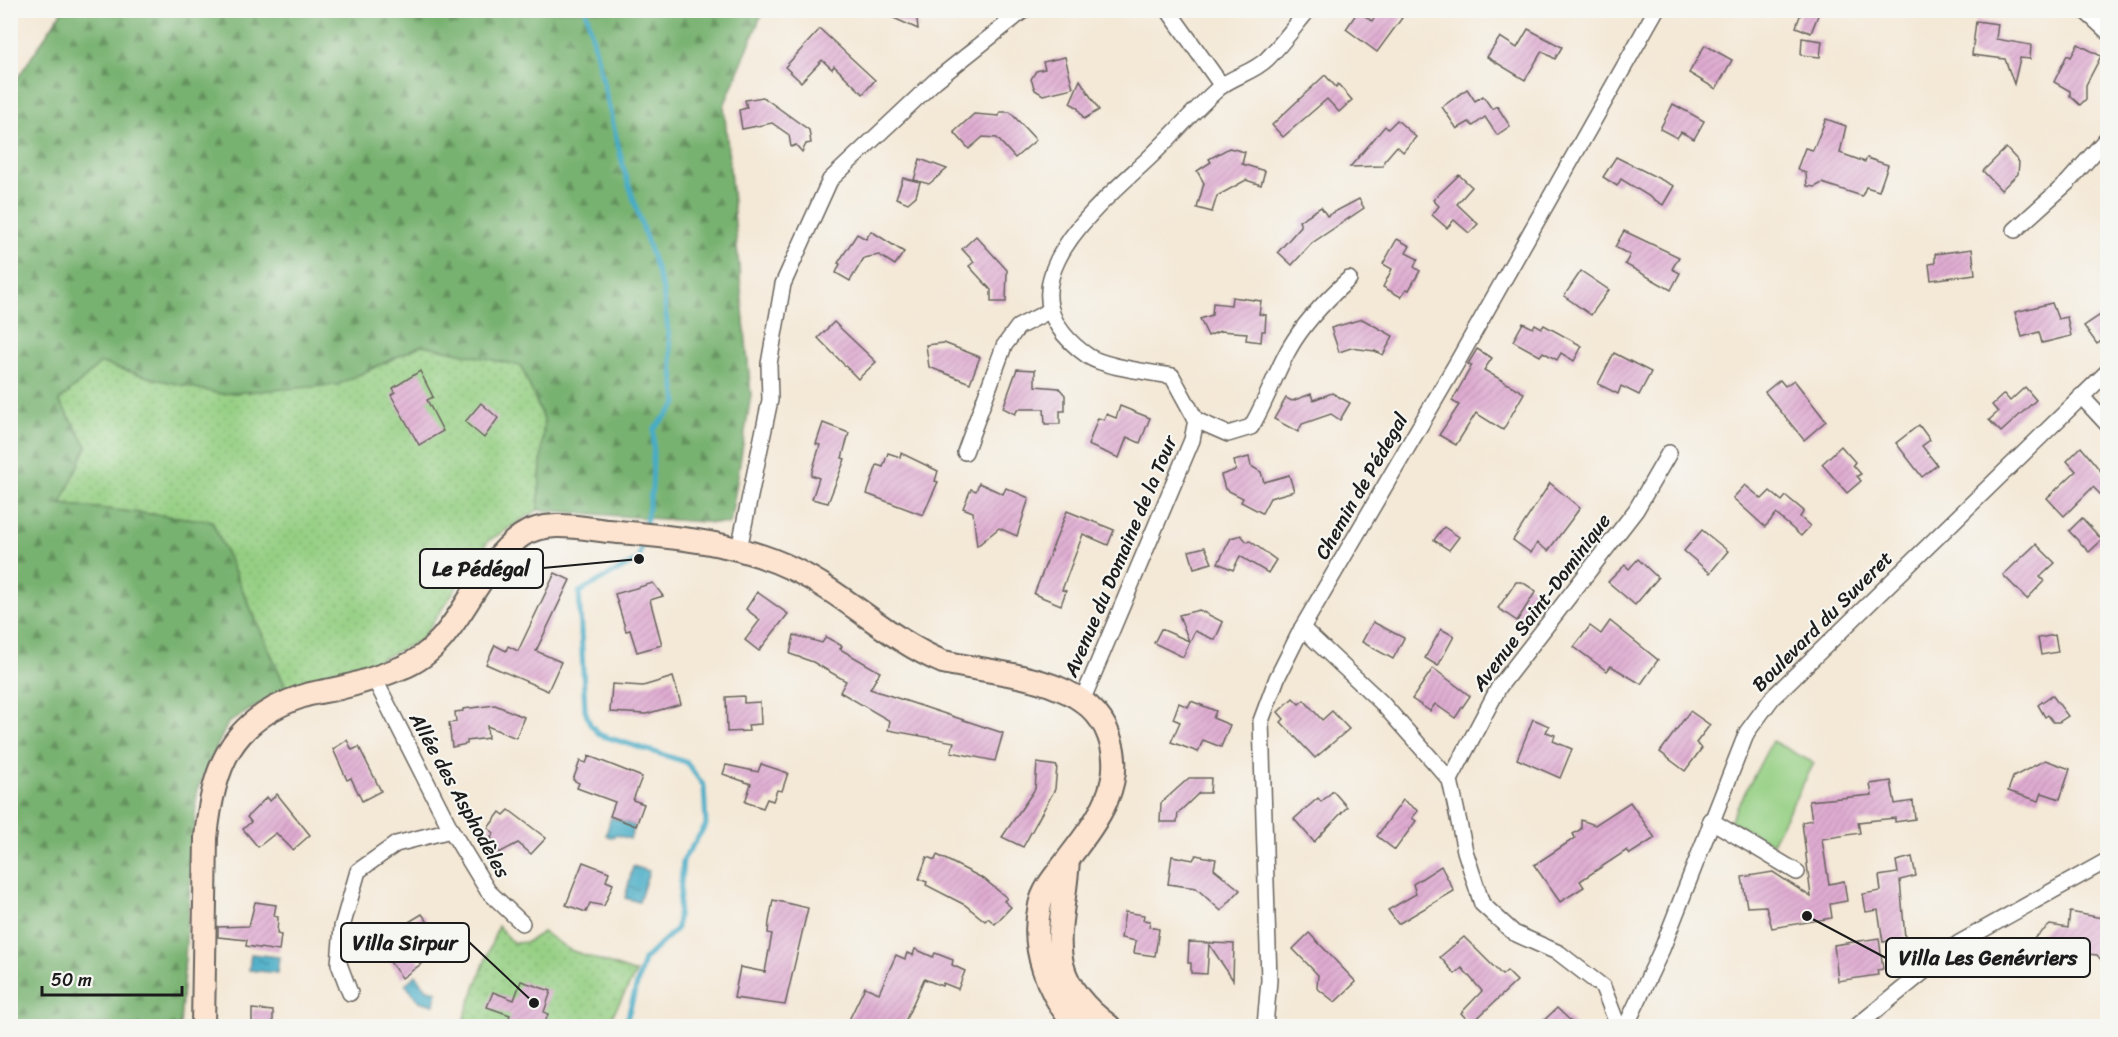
<svg xmlns="http://www.w3.org/2000/svg" width="2118" height="1037" font-family="Sriracha,sans-serif">
	<style>
		.grass { fill: url(#grass-dots); stroke: #587650; stroke-width: 1.5 }
		.forest { fill: url(#forest-firs); stroke: #4a6746; stroke-width: 1.5 }
		.pitch { fill: #95cf83; stroke: #587650; stroke-width: 1.5 }
		.water { fill: url(#water-ripples); stroke: #316471; stroke-width: 1.5 }
		.lines { fill: none; stroke-linecap: round; stroke-linejoin: round }
		.stream { stroke: #46acc6; stroke-width: 5 }
		.building { fill: url(#building-hatch) }
		.street-casing { stroke: #68635d; stroke-width: 18 }
		.secondary-casing { stroke: #68635d; stroke-width: 26 }
		.street { stroke: #fff; stroke-width: 15 }
		.secondary { stroke: #fde4d0; stroke-width: 22 }
		.labels { text-anchor: middle; stroke-width: 4.5; stroke-linejoin: round; paint-order: stroke }
		.street-label { font-size: 20px; fill: #1c1c1c; stroke: #f6f6f2 }
		.leader { fill: none; stroke: #1c1c1c; stroke-width: 2 }
		.callout-dot { fill: #1c1c1c; stroke: #f6f6f2; stroke-width: 2 }
		.callout { fill: #f6f6f2; stroke: #1c1c1c; stroke-width: 2 }
		.callout-label { font-size: 21px; text-anchor: middle; font-weight: bold; fill: #1c1c1c }
	</style>
	<defs>
		<pattern id="grass-dots" width="8" height="8" patternUnits="userSpaceOnUse" patternTransform="scale(1.5)"><rect width="8" height="8" fill="#95cf83"/><path d="M2 2h.1M6 6h.1" fill="none" stroke="#80b171" stroke-width="1.8" stroke-linecap="round"/></pattern>
		<pattern id="forest-firs" width="22" height="20" patternUnits="userSpaceOnUse" patternTransform="scale(1.5)"><rect width="22" height="20" fill="#78b271"/><path d="M5 1l3.5 6h-7zM16 11l3.5 6h-7z" fill="#62905c"/></pattern>
		<pattern id="water-ripples" width="26" height="14" patternUnits="userSpaceOnUse" patternTransform="scale(1.5)"><rect width="26" height="14" fill="#46acc6"/><path d="M2 4q2-2 4 0t4 0M15 11q2-2 4 0t4 0" fill="none" stroke="#3a8ba0"/></pattern>
		<pattern id="building-hatch" width="6" height="6" patternUnits="userSpaceOnUse" patternTransform="scale(1.5)"><rect width="6" height="6" fill="#dfacd1"/><path d="M-1 1l2-2M0 6l6-6M5 7l2-2" fill="none" stroke="#bf93b3"/></pattern>
	</defs>
	<rect width="100%" height="100%" fill="#f6f6f2"/>
	<filter id="ink" filterUnits="userSpaceOnUse"><feTurbulence type="fractalNoise" baseFrequency=".0167" numOctaves="2"/><feDisplacementMap in="SourceGraphic" scale="12" xChannelSelector="R" yChannelSelector="G"/><feConvolveMatrix kernelMatrix="1 2 1 2 8 2 1 2 1" color-interpolation-filters="sRGB"/></filter>
	<filter id="wash" filterUnits="userSpaceOnUse"><feTurbulence type="fractalNoise" baseFrequency=".008" numOctaves="4" result="noise"/><feDisplacementMap in="SourceGraphic" scale="24" xChannelSelector="R" yChannelSelector="G"/><feGaussianBlur stdDeviation="1.35" result="paint"/><feColorMatrix in="noise" values="0 0 0 0 0 0 0 0 0 0 0 0 0 0 0 0 0 1.4 0 .05"/><feComposite in="paint" operator="in"/></filter>
	<g filter="url(#wash)">
		<rect width="100%" height="100%" fill="#f4e8d6"/>
		<g class="grass">
			<path d="M422,345L521,365L544,420L538,510L488,541L421,640L360,669L286,688L212,521L60,504L59,401L101,363L155,379L337,385Z"/>
			<path d="M498,926L513,943L527,942L543,932L570,950L636,973L611,1018L610,1026H461Z"/>
		</g>
		<path class="forest" d="M62,11H763L724,106L751,395L730,524L538,510L544,420L521,366L422,345L337,385L221,394L155,379L101,363L59,401L87,446L61,504L212,521L286,688L228,723L197,790L180,1026H11V88Z"/>
		<path class="pitch" d="M1772,741L1814,763L1772,843L1730,821Z"/>
		<g class="water">
			<path d="M611,817L635,826L630,839L617,835L612,838L606,835Z"/>
			<path d="M633,866L649,871L639,902L625,898Z"/>
			<path d="M251,954L279,957L277,973L249,970Z"/>
			<path d="M416,975L427,989L437,991L434,1005L419,1001L405,984Z"/>
		</g>
		<g class="lines">
			<g class="stream">
				<path d="M586,10L624,170L663,290L677,404L654,429L652,488L645,528"/>
				<path d="M625,1026L644,960L677,928L683,860L706,825L704,786L686,762L600,735L590,724L585,710L579,592L639,559L643,540"/>
			</g>
		</g>
		<g id="blocks">
			<g class="building">
				<path d="M876,10H916L918,29Z"/>
				<path d="M1802,10H1820L1811,33L1796,27Z"/>
				<path d="M1358,11L1372,21L1378,13L1393,12L1402,18L1377,52L1346,29Z"/>
				<path d="M1976,21L1998,24L1996,39L2031,45L2030,59L2020,58L2014,84L2005,59L1972,55Z"/>
				<path d="M820,29L875,80L863,94L834,66L832,69L822,60L801,82L785,67Z"/>
				<path d="M1528,29L1562,47L1555,59L1542,51L1525,80L1487,57L1500,37L1517,48Z"/>
				<path d="M1802,38L1822,41L1820,57L1801,55Z"/>
				<path d="M2078,44L2101,56L2086,85V99L2080,105L2070,96V91L2054,82L2067,55L2071,57Z"/>
				<path d="M1705,45L1732,60L1716,89L1689,73Z"/>
				<path d="M1065,57L1073,88L1043,95L1035,90L1031,79L1036,71L1045,69L1043,62Z"/>
				<path d="M1325,75L1336,87L1338,84L1352,100L1339,112L1327,99L1283,137L1272,125Z"/>
				<path d="M1080,80L1099,110L1084,119L1077,107L1070,103Z"/>
				<path d="M1467,89L1475,101L1483,96L1492,109L1497,106L1510,126L1497,135L1485,117L1473,126L1469,122L1457,129L1442,107Z"/>
				<path d="M763,97L809,130L811,143L806,144L802,152L796,145L791,147L789,135L772,123L742,129L739,110L747,108L745,100Z"/>
				<path d="M1673,104L1704,121L1694,139L1681,132L1677,138L1660,129Z"/>
				<path d="M1000,112H1010L1036,140L1015,158L997,138L983,137L969,149L954,132L974,114L999,116Z"/>
				<path d="M1826,119L1846,126L1840,153L1865,162L1867,158L1888,165L1879,191L1866,187L1862,196L1822,183L1815,187L1807,186L1806,173L1797,169L1805,148L1813,150Z"/>
				<path d="M1397,120L1416,137L1403,152L1397,146L1384,161L1383,166L1350,167L1385,126L1388,129Z"/>
				<path d="M1229,148L1245,152L1242,164L1265,171L1261,185L1246,180L1217,196L1212,212L1197,208L1204,183L1197,171L1211,162L1209,159Z"/>
				<path d="M2006,148L2019,162L2018,174L2001,190L1983,171Z"/>
				<path d="M1616,157L1674,186L1663,205L1621,179L1617,186L1603,177Z"/>
				<path d="M920,159L947,169L929,184L914,180Z"/>
				<path d="M1459,175L1472,187L1457,204L1478,224L1469,233L1454,220L1447,228L1432,215L1439,206L1433,200Z"/>
				<path d="M903,178L920,182L916,196L908,203L896,198Z"/>
				<path d="M1359,199L1364,208L1312,243L1292,265L1278,252L1301,226L1299,221L1321,207L1327,216Z"/>
				<path d="M871,231L904,252L895,265L879,255L864,258L850,281L836,273L840,264L838,263L857,234L866,239Z"/>
				<path d="M1624,231L1679,257L1672,269L1680,273L1671,290L1625,264L1630,255L1615,247Z"/>
				<path d="M976,236L1007,270L1006,302H991V290L969,266L974,262L962,249Z"/>
				<path d="M1397,239L1410,246L1406,253L1418,259L1414,267L1420,271L1409,290L1406,289L1401,297L1383,287L1392,269L1383,264Z"/>
				<path d="M1972,249L1975,274L1931,280L1929,264L1935,263V254Z"/>
				<path d="M1581,271L1609,290L1591,315L1564,296Z"/>
				<path d="M1232,297L1261,301L1259,314L1266,315L1265,331H1262L1261,342L1246,340L1247,333L1220,331L1208,336L1200,319L1212,315L1213,303L1231,305Z"/>
				<path d="M2052,303L2058,319L2067,317L2071,336L2042,343L2039,332L2022,337L2015,312Z"/>
				<path d="M2108,310V336L2097,344L2084,326Z"/>
				<path d="M1362,319L1393,336L1383,355L1375,351L1351,348L1339,352L1331,328Z"/>
				<path d="M834,322L876,362L858,379L818,338Z"/>
				<path d="M1523,323L1533,328L1535,324L1542,328L1544,325L1582,346L1574,361L1561,353L1557,360L1543,352L1540,356L1513,341Z"/>
				<path d="M944,343L980,357L970,383L929,367L926,345Z"/>
				<path d="M1477,349L1492,358L1484,370L1524,393L1503,430L1476,413L1456,445L1439,435L1459,405L1452,401L1472,365L1468,364Z"/>
				<path d="M1614,353L1651,372L1639,395L1621,386L1618,394L1598,384Z"/>
				<path d="M1017,369L1035,370V386L1059,388L1065,395V411H1060V424H1045L1044,409H1018L1015,414L1003,408Z"/>
				<path d="M420,371L433,397L427,400L443,431L419,445L391,395L395,392L393,388Z"/>
				<path d="M1780,380L1785,386L1794,380L1826,421L1804,440L1765,392Z"/>
				<path d="M2025,387L2036,400L2001,432L1989,420L1998,412L1992,405L2004,394L2010,401Z"/>
				<path d="M1332,393L1350,403L1340,420L1331,414L1302,424L1298,432L1274,419L1286,398L1292,401L1311,394L1313,400Z"/>
				<path d="M481,403L498,418L484,438L465,422Z"/>
				<path d="M1120,406L1150,418L1140,443L1127,437L1119,458L1088,445L1098,418L1104,420L1106,414L1116,418Z"/>
				<path d="M823,423L849,433L842,458L845,459L828,503L812,499L819,478L811,475L820,445L816,444Z"/>
				<path d="M1919,425L1930,440L1922,446L1937,465L1922,477L1896,443Z"/>
				<path d="M1841,446L1855,462L1853,465L1861,474L1857,476L1861,481L1847,493L1822,464Z"/>
				<path d="M2081,447L2108,480V502L2093,487L2064,516L2047,498L2076,471L2067,461Z"/>
				<path d="M888,453L900,457L901,453L938,471L935,481L938,482L923,515L867,494L877,465L883,467Z"/>
				<path d="M1249,457L1251,466L1261,472L1264,482L1289,475L1294,491L1270,498L1262,513L1241,502L1243,498L1225,489L1221,475L1236,470L1234,461Z"/>
				<path d="M979,483L1003,494L1006,488L1029,498L1017,536L999,528L977,546L973,512L963,508L971,489L976,491Z"/>
				<path d="M1550,483L1580,508L1548,551L1537,543L1531,553L1513,540Z"/>
				<path d="M1745,485L1762,499L1770,491L1782,501L1786,496L1804,511L1800,517L1810,526L1801,536L1776,514L1765,527L1733,498Z"/>
				<path d="M1067,511L1114,530L1108,545L1083,534L1062,590L1066,591L1061,605L1034,594Z"/>
				<path d="M2082,518L2102,540L2089,552L2069,531Z"/>
				<path d="M1444,527L1459,537L1449,550L1434,540Z"/>
				<path d="M1702,530L1728,551L1710,573L1684,551Z"/>
				<path d="M1241,535L1247,542L1250,541L1276,560L1268,573L1240,556L1233,570L1218,563L1231,538Z"/>
				<path d="M2036,544L2055,563L2040,577L2044,581L2027,599L2003,575Z"/>
				<path d="M1205,547L1212,563L1194,568L1189,551Z"/>
				<path d="M1638,559L1658,578L1635,605L1608,582L1625,565L1629,569Z"/>
				<path d="M555,573L570,580L536,651L561,662L548,691L486,664L495,645L506,651L508,646L518,651Z"/>
				<path d="M1516,582H1522L1536,591L1517,621L1498,608Z"/>
				<path d="M653,583L663,596L650,600L662,645L637,652L630,630L626,631L615,594Z"/>
				<path d="M757,592L788,614L759,651L745,640L760,620L746,609Z"/>
				<path d="M1199,610L1223,622L1215,640L1195,631L1183,657L1154,643L1161,629L1189,641L1179,615Z"/>
				<path d="M1610,621L1658,660L1641,684L1611,666L1607,671L1574,647L1590,626L1601,634Z"/>
				<path d="M1373,622L1404,638L1393,659L1362,642Z"/>
				<path d="M1441,629L1454,636L1438,666L1425,658Z"/>
				<path d="M794,635L822,643L826,637L842,646L840,649L880,672L870,689L1003,733L995,761L951,752L954,742L888,730L890,721L840,692L846,681L813,662L790,654Z"/>
				<path d="M2055,635L2058,652L2041,655L2038,638Z"/>
				<path d="M1433,668L1470,696L1455,718L1435,704L1430,711L1412,699Z"/>
				<path d="M673,677L681,704L646,714L610,712L612,684L643,686Z"/>
				<path d="M2052,695L2068,716L2059,722H2053L2048,715L2045,717L2038,705Z"/>
				<path d="M744,696V703L760,702L761,724L748,725L749,731L727,732L726,697Z"/>
				<path d="M1293,698L1299,704L1304,700L1322,720L1332,711L1349,729L1315,758L1281,722L1284,719L1278,712Z"/>
				<path d="M1191,701L1216,711L1213,718L1230,725L1221,747L1203,740L1198,752L1171,742L1180,722L1173,719L1179,703L1188,707Z"/>
				<path d="M495,705L524,717L516,738L487,726L488,738L467,741V744L452,747L449,723L456,722L455,712L463,711V709Z"/>
				<path d="M1690,711L1710,725L1696,743L1702,748L1685,771L1660,752Z"/>
				<path d="M1533,719L1549,726L1546,732L1555,735L1553,741L1572,749L1560,778L1517,759Z"/>
				<path d="M347,740L352,750L359,747L381,791L362,801L351,778L347,780L333,749Z"/>
				<path d="M589,756L642,777L633,800L644,804L636,826L610,816L615,802L577,788L579,783L573,780L580,761L586,763Z"/>
				<path d="M2045,760L2070,769L2060,799L2042,793L2039,801L2008,791L2013,777Z"/>
				<path d="M1037,763L1057,766L1055,789L1023,847L1002,837L1035,789Z"/>
				<path d="M761,764L788,773L782,791L777,790L773,801L767,799L763,808L745,802L751,784L723,774L726,765L758,772Z"/>
				<path d="M1189,778H1211L1210,793H1199L1178,813L1177,822H1160L1161,803Z"/>
				<path d="M1891,781L1895,804L1913,801L1915,819L1895,822V818L1858,822L1860,833L1822,839L1829,884L1844,881L1847,901L1830,904L1832,918L1772,928L1766,906L1747,907L1742,877L1773,872L1811,897L1802,822L1812,820L1809,801L1872,795L1870,784Z"/>
				<path d="M1333,791L1347,807L1314,842L1294,819L1318,798L1321,802Z"/>
				<path d="M277,794L310,835L293,850L276,833L258,847L243,829L251,822L247,817L267,797L270,801Z"/>
				<path d="M1403,800L1418,811L1412,818L1416,821L1395,850L1377,836Z"/>
				<path d="M1630,802L1655,838L1630,854L1627,850L1580,881L1584,887L1560,902L1534,865L1575,838L1573,834L1581,829V820L1595,825Z"/>
				<path d="M509,810L546,838L531,854L518,843L499,853L491,837L494,833L488,828L500,812L504,815Z"/>
				<path d="M937,855L984,879L1007,898L1004,901L1011,907L995,924L988,918L985,921L965,905L926,885L927,882L919,879L927,857L935,860Z"/>
				<path d="M1196,855L1216,859L1214,869L1240,890L1221,911L1196,888L1168,884L1172,856L1193,860Z"/>
				<path d="M1912,857L1916,876L1900,880L1905,938L1883,942L1878,910L1866,912L1863,894L1881,891L1879,876L1898,873L1896,861Z"/>
				<path d="M583,862L609,872L606,881L613,884L604,906L590,903L586,912L566,905Z"/>
				<path d="M1441,866L1454,891L1398,924L1388,910L1416,894L1413,884Z"/>
				<path d="M773,900L808,908L785,1005L734,998L740,967L765,972L772,934L768,933L769,922Z"/>
				<path d="M255,902L276,905L274,916L278,917L277,934L281,935L279,951L246,946L247,940L218,937V927L249,926Z"/>
				<path d="M1125,912L1144,915L1143,920L1150,921L1149,927L1159,929L1155,956L1134,953L1136,941L1121,938Z"/>
				<path d="M2070,912L2108,919V968L2097,955L2068,952V956L2053,954L2048,959L2032,940L2050,925L2068,928Z"/>
				<path d="M422,914L438,936L414,955L421,964L402,978L384,954L392,949L384,937Z"/>
				<path d="M1309,933L1356,982L1335,1002L1317,988L1318,975L1293,949Z"/>
				<path d="M1464,937L1502,975L1507,971L1517,981L1471,1024L1461,1013L1482,991L1462,968L1455,974L1440,957Z"/>
				<path d="M1879,938L1883,969L1877,970L1878,975L1838,981L1834,945Z"/>
				<path d="M1189,942L1234,944L1233,980L1209,944L1207,974L1191,973V963H1188Z"/>
				<path d="M915,949L933,957L935,953L953,960L952,965L965,971L958,989L943,983L942,986L924,979L903,1026H846L865,987L879,993L896,955L905,959L907,953L913,955Z"/>
				<path d="M521,981L551,991L544,1012L548,1014L544,1026H506L510,1015L487,1007L493,992L514,1000Z"/>
				<path d="M1557,1008L1576,1026H1538Z"/>
				<path d="M252,1009L273,1011V1026H252Z"/>
			</g>
		</g>
	</g>
	<g filter="url(#ink)">
		<use href="#blocks" fill-opacity="0" stroke="#68635d" stroke-width="1.5"/>
		<g class="lines">
			<g class="street-casing">
				<g id="street">
					<path d="M1168,10L1222,86"/>
					<path d="M2084,10L2108,32"/>
					<path d="M2015,230L2068,182L2108,137"/>
					<path d="M2081,396L2108,425"/>
					<path d="M1196,420L1228,434L1251,427C1266,402 1275,374 1289,349C1304,322 1327,299 1349,279"/>
					<path d="M965,452L1004,346L1018,327L1051,310"/>
					<path d="M739,549L770,400L769,364L783,284L830,180L935,81L1024,10"/>
					<path d="M1302,628L1381,702L1450,780L1465,851L1482,904L1514,933L1559,953L1603,987L1618,1026"/>
					<path d="M374,678L451,830L488,891L522,923"/>
					<path d="M1082,701L1192,440L1196,420L1172,376C1152,373 1104,367 1088,356C992,289 1096,208 1149,158C1173,135 1195,109 1220,87C1234,76 1254,72 1267,59C1282,44 1295,26 1308,10"/>
					<path d="M1450,780L1499,687L1636,510L1669,453"/>
					<path d="M1710,820L1797,872"/>
					<path d="M350,993L339,964L342,927L358,871L396,844L451,830"/>
					<path d="M1265,1026L1269,980L1261,721L1277,678L1302,628L1459,359L1656,10"/>
					<path d="M1626,1026L1662,949L1747,732L1773,697L2108,371"/>
					<path d="M1857,1026L1959,943L2108,860"/>
				</g>
			</g>
			<g class="secondary-casing">
				<g id="secondary">
					<path d="M1068,860C1063,933 1038,973 1109,1026"/>
					<path d="M203,1026L206,838C213,767 230,720 303,696C315,692 328,691 340,688C361,683 381,676 401,668C460,646 472,570 521,536C545,519 582,528 608,531C671,537 735,541 793,569C847,595 888,639 943,662C979,670 1025,674 1058,688C1081,697 1101,713 1109,736C1127,784 1096,822 1068,859C1058,873 1044,887 1040,905C1030,948 1048,994 1076,1026"/>
				</g>
			</g>
			<use href="#street" class="street"/>
			<use href="#secondary" class="secondary"/>
		</g>
	</g>
	<g class="labels">
		<g class="street-label">
			<text transform="translate(1361 486) rotate(-60)" y="7">Chemin de Pédegal</text>
			<text transform="translate(1120 556) rotate(-67)" y="7">Avenue du Domaine de la Tour</text>
			<text transform="translate(1541 602) rotate(-53)" y="7">Avenue Saint-Dominique</text>
			<text transform="translate(1822 621) rotate(-45)" y="7">Boulevard du Suveret</text>
			<text transform="translate(460 795) rotate(61)" y="7">Allée des Asphodèles</text>
		</g>
	</g>
	<path class="leader" d="M639 559L543 568M534 1003L469 942M1807 916L1886 958"/>
	<g class="callout-dot">
		<circle cx="639" cy="559" r="6"/>
		<circle cx="534" cy="1003" r="6"/>
		<circle cx="1807" cy="916" r="6"/>
	</g>
	<g class="callout">
		<rect x="420" y="549" width="123" height="39" rx="6"/>
		<rect x="341" y="923" width="128" height="39" rx="6"/>
		<rect x="1886" y="938" width="204" height="39" rx="6"/>
	</g>
	<g class="callout-label">
		<text x="481" y="576">Le Pédégal</text>
		<text x="405" y="950">Villa Sirpur</text>
		<text x="1988" y="965">Villa Les Genévriers</text>
	</g>
	<rect width="2118" height="1037" fill="none" stroke="#f6f6f2" stroke-width="36"/>
	<path d="M42 986v9h140v-9" fill="none" stroke="#1c1c1c" stroke-width="3"/>
	<text x="51" y="986" font-size="18" fill="#1c1c1c" stroke="#f6f6f2" stroke-width="4.5" paint-order="stroke">50 m</text>
</svg>
